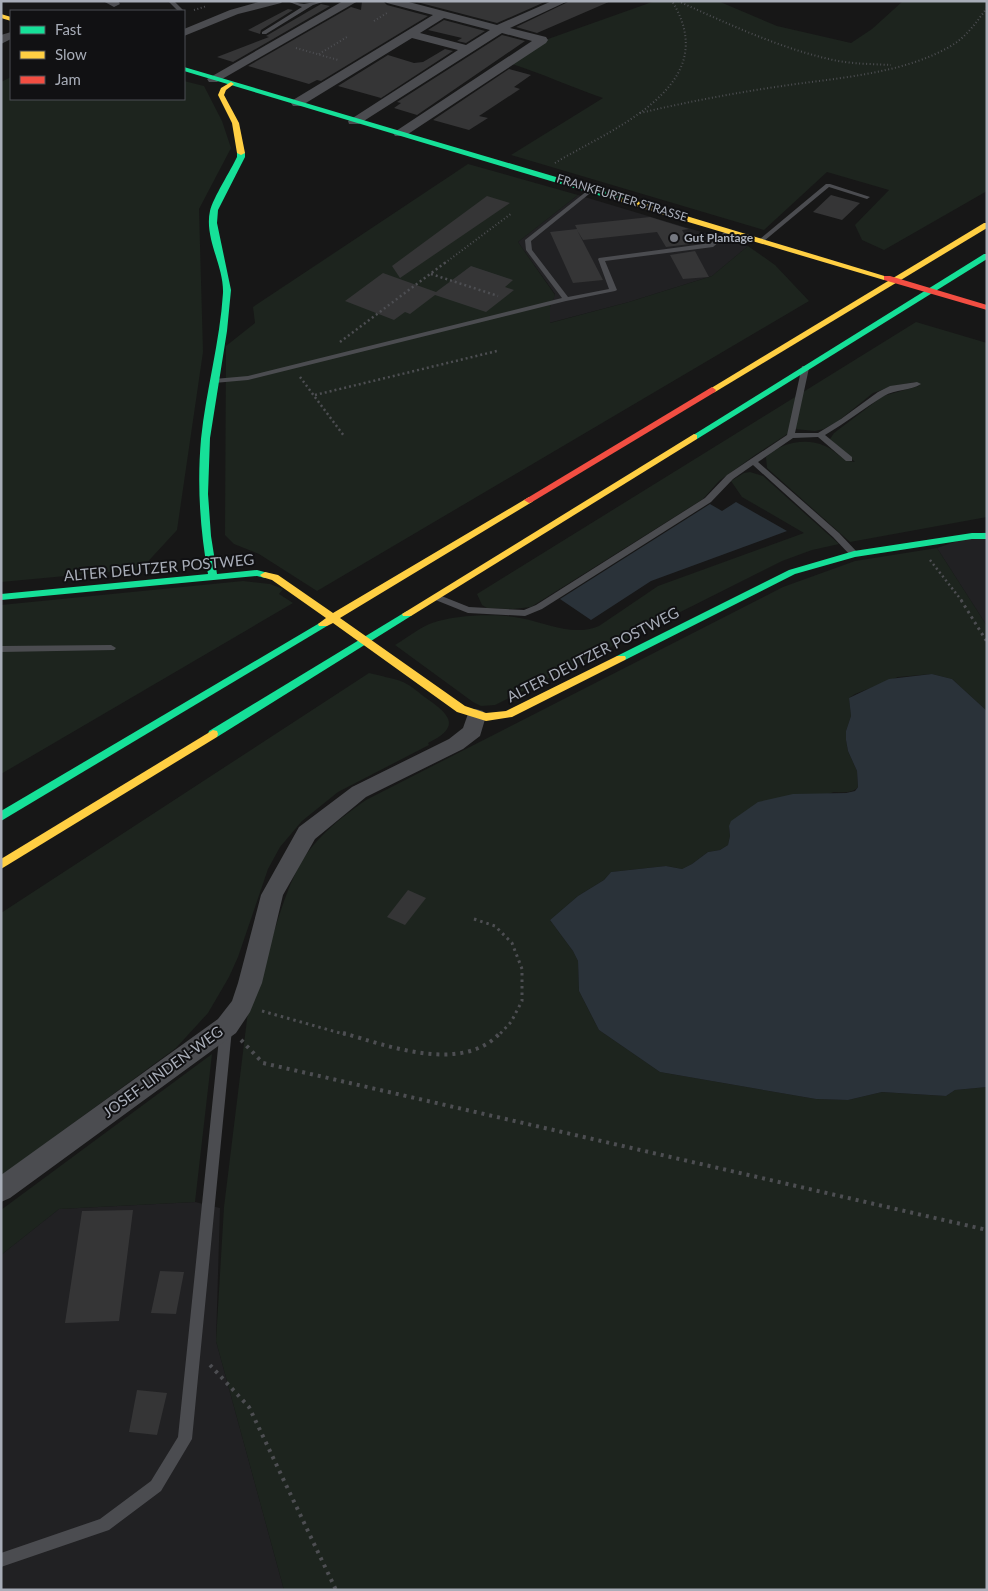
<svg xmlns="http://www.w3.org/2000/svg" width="988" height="1591" font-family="Lato,sans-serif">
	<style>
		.built { fill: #212123 }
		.green { fill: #1d241e }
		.water { fill: #2a3239 }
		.building { fill: #353536 }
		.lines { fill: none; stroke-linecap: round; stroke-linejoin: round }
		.path-far3 { stroke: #4d4e52; stroke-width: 2; stroke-dasharray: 1 2.5; stroke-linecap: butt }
		.path-far2 { stroke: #4d4e52; stroke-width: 2.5; stroke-dasharray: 2 3; stroke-linecap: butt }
		.path-far1 { stroke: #4d4e52; stroke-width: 3; stroke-dasharray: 2.5 4; stroke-linecap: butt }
		.path { stroke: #4d4e52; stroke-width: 4; stroke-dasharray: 3 5; stroke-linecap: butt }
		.lane { fill: #4b4c50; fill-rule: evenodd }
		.street { fill: #4b4c50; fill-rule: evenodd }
		.fast { fill: #16e098; fill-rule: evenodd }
		.slow { fill: #ffcf43; fill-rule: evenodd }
		.jam { fill: #f24e42; fill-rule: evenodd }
		.poi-dot { fill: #757880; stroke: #111113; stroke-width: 2 }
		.labels { text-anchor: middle; stroke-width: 4; stroke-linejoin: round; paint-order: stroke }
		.far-street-label { font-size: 12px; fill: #a8adb8; stroke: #111113 }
		.far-poi-label { font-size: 12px; font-weight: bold; fill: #a8adb8; stroke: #111113; text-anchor: start }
		.street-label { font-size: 15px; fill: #a8adb8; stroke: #111113 }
	</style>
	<rect width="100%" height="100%" fill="#171717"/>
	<g class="built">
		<path d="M578,195L748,246L712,276L629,302L549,323L550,307L555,294L518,242Z"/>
		<path d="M987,531V626L937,548Z"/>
		<path d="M195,1202L220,1208L216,1341L284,1590H1V1255L59,1209Z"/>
	</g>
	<g class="green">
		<path d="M655,1H718L777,26L851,43L872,29L903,1H987V191L884,250L862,240L855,225L889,190L827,172L764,230L511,155L603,98C571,87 541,73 509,63L548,39Z"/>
		<path d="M11,77V99H184V81L204,86L222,121L231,148L199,209L203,352L177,530L141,569L1,582V82Z"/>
		<path d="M468,164L578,195L518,242L555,295L550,307V323L629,302L712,276L748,246L775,265L809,301L317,591L259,554L234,544L225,535L226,346L255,323L253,307Z"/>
		<path d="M916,322L987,343V517L850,542L767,468L766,457C781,443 805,437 825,446C837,451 841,461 855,462L830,439L834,433L883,396L919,386L915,382L893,386L873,393L837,422L824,429L815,431L795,429L755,455L719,481L703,499L531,607L513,609L487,608L482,605L477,594Z"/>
		<path d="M750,472L763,476L839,544L812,550L782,561L495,705L481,706L473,702L395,645C407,638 419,628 432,623C454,615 497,613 520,618C548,623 572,637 599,626L658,586L804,533L742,497L731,481L744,473Z"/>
		<path d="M937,548L987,626V711L952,679L932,674L898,677L855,694L849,698L851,716L846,731V740L848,751L857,771L858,787C852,794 842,792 834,792L729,826L730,836L728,845L720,850L708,852L692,864L682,869L666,866L611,872L604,880L578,896L550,920L573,951L578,961L579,991L599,1030L660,1072L816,1099L848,1100L882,1092L946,1096L955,1090L987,1087V1590H284L216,1341L224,1207L249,1003C269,961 276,912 297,870C312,840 339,819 366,800L783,587L855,561Z"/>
		<path d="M243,581L270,584L283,589L279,594L293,603L1,774V605Z"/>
		<path d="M369,673C380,676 393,678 403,682C412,686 419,693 426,698C451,715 461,727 428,743L429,745L338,792L302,821L280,847L268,869L238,957L229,977L208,1013L176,1048L1,1176V913Z"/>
		<path d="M212,1054L195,1202L59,1209L1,1255V1210Z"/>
	</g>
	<g class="water">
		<path d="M736,502L787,531L651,581L591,620L560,599L710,504L722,511Z"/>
		<path d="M932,674L952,679L987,711V1087L955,1090L946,1096L882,1092L848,1100L816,1099L660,1072L599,1030L579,991L578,961L573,951L550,920L578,896L604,880L611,872L666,866L682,869L692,864L708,852L720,850L728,845L730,836L729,826L731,821L758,802L793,794L846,793L855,791L858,787L857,771L848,751L846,740V731L851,716L849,698L889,679Z"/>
	</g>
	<g class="building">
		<path d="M362,1H383L387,5L428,16L321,81L317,80L309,84L248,66L351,7L361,10Z"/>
		<path d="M413,1H547L497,23Z"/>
		<path d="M570,1H611L537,33L516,27Z"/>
		<path d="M321,4L330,6L233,62L217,57L269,37L266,36Z"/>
		<path d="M288,9L293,10L261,30L260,34L248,30Z"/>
		<path d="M444,20L485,31L466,43L457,41L462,38L428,30Z"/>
		<path d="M502,35L525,41L417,115L394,108L401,103L397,102Z"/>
		<path d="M445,49L453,51L381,98L338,86L388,55L414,63L423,62Z"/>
		<path d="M509,69L531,75L514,87L520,89L479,116L488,118L469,130L433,120Z"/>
		<path d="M831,195L860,203L842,220L813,212Z"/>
		<path d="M487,196L510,203L400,278L392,266Z"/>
		<path d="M650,217L689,229L682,230L690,244L666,247L657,232L583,240L577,230L603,280L573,283L550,232L577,229L575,225Z"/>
		<path d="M695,251L709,277L683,279L670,255Z"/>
		<path d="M471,266L513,280L505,287L514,290L486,312L435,295L410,314L405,312L394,320L345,301L383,273L436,292Z"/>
		<path d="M408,890L426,898L405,925L387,917Z"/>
		<path d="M133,1210L119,1321L65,1323L82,1211Z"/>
		<path d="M160,1271L184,1272L176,1314L151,1313Z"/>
		<path d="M137,1390L167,1393L157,1435L129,1432Z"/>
	</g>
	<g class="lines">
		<g class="path-far3">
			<path d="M678,1C728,24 779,48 833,60C852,64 872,64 891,65"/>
			<path d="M194,10L207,6"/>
			<path d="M374,21L387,13"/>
			<path d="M296,48L338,60"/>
			<path d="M319,54L347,37"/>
			<path d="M640,113C687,102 734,93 782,86C835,78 907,74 954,44C968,35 977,21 987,8"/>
			<path d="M555,163C612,128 725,87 672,1"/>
			<path d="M445,263L512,213"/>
		</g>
		<g class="path-far2">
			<path d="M431,274L498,296"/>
			<path d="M340,342L446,262"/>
			<path d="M300,377L344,436"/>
			<path d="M315,395L497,351"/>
			<path d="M930,560L962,601"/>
		</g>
		<g class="path-far1">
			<path d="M961,600L987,642"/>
			<path d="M474,919L495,926L512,943L522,969V1001L511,1022L499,1035"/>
			<path d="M262,1011L347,1035"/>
		</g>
		<g class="path">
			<path d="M343,1033C388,1046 462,1074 500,1033"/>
			<path d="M241,1040L263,1063L987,1230"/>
			<path d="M210,1365L249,1407L336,1590"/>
		</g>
		<g class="lane">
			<path d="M168,1H174L184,11H178Z"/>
			<path d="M287,1C293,1 299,4 304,4C311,3 318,1 326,1L313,5L266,34H262V32L302,7Z"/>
			<path d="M826,184H830L870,197L867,199L829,187L764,241H760V239Z"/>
			<path d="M592,187L595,189L594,190L531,241L532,250L568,297L609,289L598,259L599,258L711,243L727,230L732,231L713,247L605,261L617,290L615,291L566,301L248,380L214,383L210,381L214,379L248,376L562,298L526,250L525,240Z"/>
			<path d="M802,366H808L809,368L795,433H818L841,419L878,392L890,386L917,382L921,384C911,391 895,389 884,396C864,408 846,423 825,435L852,457V461H846L818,437L793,438L758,462L839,533L857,552L858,554L857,556H851L833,537L753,465L733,479L711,502L542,609L525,616L468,613L433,599L432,597L436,594L439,595L469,607L524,610L536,605L705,498L727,475L787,435Z"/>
			<path d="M111,645L116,648L114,650L1,652V646Z"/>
			<path d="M226,1024L230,1026L232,1029L192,1439L161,1491L109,1530L1,1567V1553L100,1519L151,1481L178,1437L220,1029L222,1026Z"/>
		</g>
		<g class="street">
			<path d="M103,1H118L120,4L114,7Z"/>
			<path d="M262,1H283L281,3L238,14L184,36V29L230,10Z"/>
			<path d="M343,1H358L217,82H209L207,79Z"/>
			<path d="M385,1H405L497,25L552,1H568L510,28L546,37L548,40L546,43L405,136H395L393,133L532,41L502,33L359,124H349L348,121L458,50L412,38L301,106H293L291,103L293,100L433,15L387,3ZM444,18L490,30L466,45L420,33Z"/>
			<path d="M11,32V39L1,44V35Z"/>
			<path d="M476,709L483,711L486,716L480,736L463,749L366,797L315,839L283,895L262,983L250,1012L236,1033L10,1198L1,1202V1175L218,1019L232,1001L238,983L261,895L299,827L352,787L449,739L463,728L469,711Z"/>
		</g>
		<g class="fast">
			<path d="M184,67L627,198L628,200L621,202L184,71Z"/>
			<path d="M241,151L245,153V157L218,210L217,223L231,290L227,331L210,438L208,494L211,536L217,574L257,570L268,573L270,575L265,578L257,576L1,600V594L208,574C200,529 197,485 201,439C206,390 220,342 223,293C224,266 204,238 210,211C213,198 231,170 237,157V153Z"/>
			<path d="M984,254H987V259L697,439H691L690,437Z"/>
			<path d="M972,533H987V539H972L855,557L795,574L625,660H617L616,658L617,656L789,570L854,551Z"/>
			<path d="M407,611L411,612L412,614L411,616L217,737H209L208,734L209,731Z"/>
			<path d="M323,621L327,622L328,624L327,626L1,821V811Z"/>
		</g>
		<g class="slow">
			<path d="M1,14L11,17V21L1,18Z"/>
			<path d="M231,82L234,84L226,90L224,95L239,123L245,153L241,155L237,153L232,123L218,95L221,88Z"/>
			<path d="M621,198H627L891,278L884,280L621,202Z"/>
			<path d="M984,223H987V228L715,392L712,393L708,390Z"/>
			<path d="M694,434L697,435V439L411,616H403L402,614Z"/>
			<path d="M529,497L534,500L532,502L340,618L465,706L486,713L506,711L617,656H625L626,658L625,660L512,717L486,721L457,712L333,623L327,626H319L318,624L326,618L272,580L262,577L260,575L265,572L278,575L333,613Z"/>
			<path d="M213,730L217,731L218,734L217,737L1,869V859Z"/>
		</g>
		<g class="jam">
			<path d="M884,276H890L987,305V310L884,280Z"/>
			<path d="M712,387L716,390L715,392L532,502L529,503L524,500Z"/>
		</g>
	</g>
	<circle class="poi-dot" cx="674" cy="238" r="5"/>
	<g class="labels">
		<g class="far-street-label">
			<text transform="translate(622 198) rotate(17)" y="4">FRANKFURTER STRASSE</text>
		</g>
		<g class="far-poi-label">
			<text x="684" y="242">Gut Plantage</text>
		</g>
		<g class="street-label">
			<text transform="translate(159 568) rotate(-5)" y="5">ALTER DEUTZER POSTWEG</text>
			<text transform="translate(593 655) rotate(-27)" y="5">ALTER DEUTZER POSTWEG</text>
			<text transform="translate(163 1072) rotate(-36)" y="5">JOSEF-LINDEN-WEG</text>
		</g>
	</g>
	<rect width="988" height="1591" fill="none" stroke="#a8adb8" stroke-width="5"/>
	<rect x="10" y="10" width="175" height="90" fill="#111113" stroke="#4d4f55"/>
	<rect x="20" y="26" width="25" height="8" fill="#16e098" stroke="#4d4f55"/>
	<text x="55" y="35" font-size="15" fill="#a8adb8">Fast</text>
	<rect x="20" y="51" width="25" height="8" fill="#ffcf43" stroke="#4d4f55"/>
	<text x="55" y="60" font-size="15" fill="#a8adb8">Slow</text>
	<rect x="20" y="76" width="25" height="8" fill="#f24e42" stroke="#4d4f55"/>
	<text x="55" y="85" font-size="15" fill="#a8adb8">Jam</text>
</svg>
